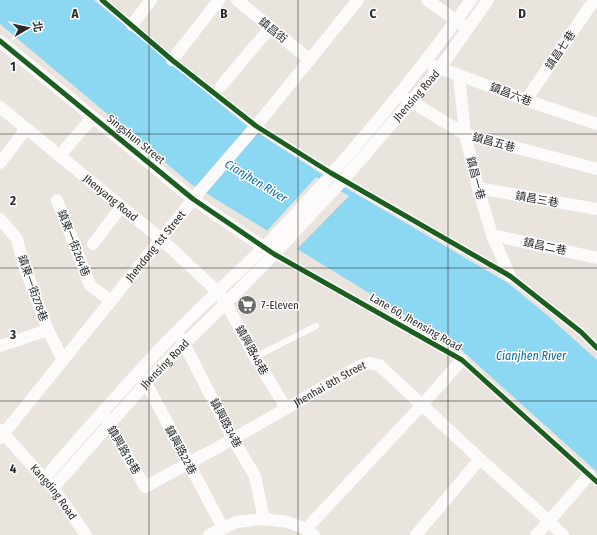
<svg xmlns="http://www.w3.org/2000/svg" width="597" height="535" font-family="'Fira Sans Condensed','Noto Sans TC',sans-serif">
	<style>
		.water { fill: #8cd7f1 }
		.pier { fill: #e9e4de }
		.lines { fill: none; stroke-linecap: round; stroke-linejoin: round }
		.lane { stroke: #fcfbfa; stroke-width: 6 }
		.street { stroke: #fcfbfa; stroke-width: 12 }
		.cycleway-casing { stroke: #fff; stroke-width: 8 }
		.cycleway { stroke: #1b5e20; stroke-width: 5 }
		.grid { fill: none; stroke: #2a2a2a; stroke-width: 1; stroke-opacity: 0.55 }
		.labels { text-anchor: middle; stroke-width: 3; stroke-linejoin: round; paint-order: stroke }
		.street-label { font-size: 11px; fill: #2a2a2a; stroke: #fff }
		.poi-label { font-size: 11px; fill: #2a2a2a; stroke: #fff; text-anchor: start }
		.water-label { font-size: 12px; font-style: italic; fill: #026ea6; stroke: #fff }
		.grid-label { font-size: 13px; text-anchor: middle; font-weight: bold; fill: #2a2a2a; stroke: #fff; stroke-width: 3; stroke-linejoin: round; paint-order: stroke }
	</style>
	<rect width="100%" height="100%" fill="#e9e4de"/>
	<path class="water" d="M0,0H94L247,126L317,171L508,283L547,315L597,360V472L459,348L191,184L0,24Z"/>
	<path class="pier" d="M316,177L349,196L296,250L266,232Z"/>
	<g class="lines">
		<g class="lane">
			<path d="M274,254L462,360L597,482"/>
			<path d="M255,357L316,326"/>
		</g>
		<g class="street">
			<path d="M237,0L310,60"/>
			<path d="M427,0L463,25"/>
			<path d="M132,25L151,0"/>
			<path d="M0,41L193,199L263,247"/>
			<path d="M172,60L219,0"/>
			<path d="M433,66L459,75L526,100L597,124"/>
			<path d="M459,75L465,134L478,188L492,235L510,276"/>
			<path d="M221,86L270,28"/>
			<path d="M405,98L465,134L597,169"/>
			<path d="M526,100L590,6L596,0"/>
			<path id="s1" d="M0,107L161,239L218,292L226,303L255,357L286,408"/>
			<path d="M59,156L93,117"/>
			<path d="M0,163L26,129"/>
			<path d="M478,188L597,209"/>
			<path d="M57,200L90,285L111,301"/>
			<path d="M0,219L17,239L23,263L48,330L63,360"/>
			<path d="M492,235L597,258"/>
			<path d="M93,244L121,207"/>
			<path d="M181,338L233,439L255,476L264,519"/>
			<path d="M0,346L48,330"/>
			<path d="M143,377L223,528"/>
			<path id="s2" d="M106,418L145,487L233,439L358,367L369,363L379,365L422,405L306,529"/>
			<path id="s3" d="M0,430L53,488L86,535"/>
			<path id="s4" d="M0,438L199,192L256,126L358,0"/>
			<path d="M480,459L549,521L536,535"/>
			<path d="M44,479C87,429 130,380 176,332C207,300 242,270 273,238C344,163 411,83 471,0"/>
			<path id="s5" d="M53,488L146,383L184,344L226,303L280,248L343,180L440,68L488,0"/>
			<path d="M209,535L236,522L264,519L288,522L306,529L314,535"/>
			<path d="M416,535L480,459L422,405L462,360"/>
			<path d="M563,535L549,521L589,475"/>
		</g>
		<g class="cycleway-casing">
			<g id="cycleway">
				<path d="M102,0L172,60L256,126L331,173L510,276L581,332L597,348"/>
				<path d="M0,41L193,199L274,254L462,360L597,482"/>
			</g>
		</g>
		<use href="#cycleway" class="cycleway"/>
	</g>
	<path class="grid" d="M149,0V535M298,0V535M448,0V535M0,134H597M0,268H597M0,401H597"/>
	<defs>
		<g id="supermarket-disc" transform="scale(1)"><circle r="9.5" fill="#6d6b69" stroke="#fff"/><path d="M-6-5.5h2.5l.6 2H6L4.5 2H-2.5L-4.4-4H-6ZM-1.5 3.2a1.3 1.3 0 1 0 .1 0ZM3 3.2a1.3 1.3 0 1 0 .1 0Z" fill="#fff"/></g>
	</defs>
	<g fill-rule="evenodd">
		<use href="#supermarket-disc" x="247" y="305"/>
	</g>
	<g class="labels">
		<g class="street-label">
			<text transform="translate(273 30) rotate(39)" y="4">鎮昌街</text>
			<text transform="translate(560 50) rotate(-56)" y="4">鎮昌七巷</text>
			<text transform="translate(511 94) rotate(21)" y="4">鎮昌六巷</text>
			<text dy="4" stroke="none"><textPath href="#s5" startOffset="535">Jhensing Road</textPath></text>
			<text transform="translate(136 139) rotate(39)" y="4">Singshun Street</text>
			<text transform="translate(494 142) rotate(15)" y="4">鎮昌五巷</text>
			<text transform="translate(476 178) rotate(75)" y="4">鎮昌一巷</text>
			<text dy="4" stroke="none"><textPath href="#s1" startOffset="143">Jhenyang Road</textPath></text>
			<text transform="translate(537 199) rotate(10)" y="4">鎮昌三巷</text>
			<text transform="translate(74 243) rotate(69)" y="4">鎮東一街264巷</text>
			<text dy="4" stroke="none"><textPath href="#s4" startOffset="247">Jhendong 1st Street</textPath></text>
			<text transform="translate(545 246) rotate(12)" y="4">鎮昌二巷</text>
			<text transform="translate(33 288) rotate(71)" y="4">鎮東一街278巷</text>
			<text transform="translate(416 322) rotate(30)" y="4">Lane 60, Jhensing Road</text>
			<text transform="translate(252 350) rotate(61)" y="4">鎮興路48巷</text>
			<text dy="4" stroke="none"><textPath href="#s5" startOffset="167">Jhensing Road</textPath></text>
			<text dy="4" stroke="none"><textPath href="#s2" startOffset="291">Jhenhai 8th Street</textPath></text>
			<text transform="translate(226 423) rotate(62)" y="4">鎮興路34巷</text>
			<text transform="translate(124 450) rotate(60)" y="4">鎮興路18巷</text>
			<text transform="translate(181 450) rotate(62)" y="4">鎮興路22巷</text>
			<text dy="4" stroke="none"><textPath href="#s3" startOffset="82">Kangding Road</textPath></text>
		</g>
		<g class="poi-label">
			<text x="261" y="309">7-Eleven</text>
		</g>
		<g class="water-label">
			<text transform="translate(256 181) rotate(31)" y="4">Cianjhen River</text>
			<text x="531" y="360">Cianjhen River</text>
		</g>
	</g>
	<g class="grid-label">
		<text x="75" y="18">A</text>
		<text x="224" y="18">B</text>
		<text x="373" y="18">C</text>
		<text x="522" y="18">D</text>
		<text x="13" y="71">1</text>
		<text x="13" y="205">2</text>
		<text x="13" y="339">3</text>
		<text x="13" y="473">4</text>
	</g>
	<g transform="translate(28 28) rotate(81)" stroke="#ffffff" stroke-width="3" paint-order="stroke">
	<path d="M0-3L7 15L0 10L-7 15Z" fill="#2a2a2a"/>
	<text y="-6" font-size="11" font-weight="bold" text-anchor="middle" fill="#2a2a2a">北</text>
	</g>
</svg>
